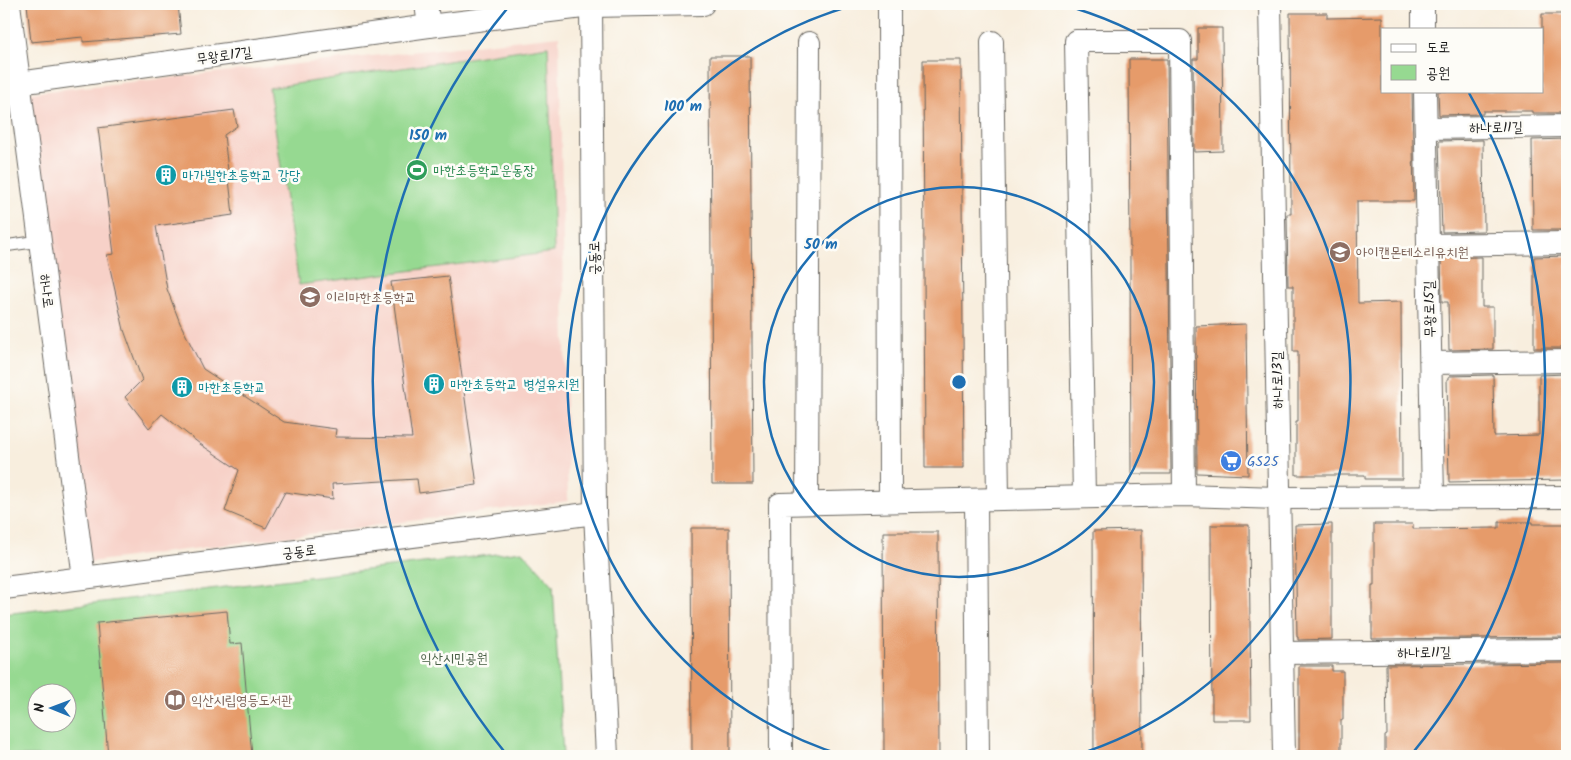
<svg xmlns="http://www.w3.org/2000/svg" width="1571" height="760" font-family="Kalam,'Poor Story',sans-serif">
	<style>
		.built { fill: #f7d1c8 }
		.green { fill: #96d991; stroke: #597a56; fill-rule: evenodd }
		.building { fill: #e69b6b }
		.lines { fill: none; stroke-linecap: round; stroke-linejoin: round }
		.lane-casing { stroke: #696660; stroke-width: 13 }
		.street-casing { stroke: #696660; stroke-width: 24 }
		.lane { stroke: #fff; stroke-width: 11 }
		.street { stroke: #fff; stroke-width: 22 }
		.ring { fill: none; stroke: #1f6fb2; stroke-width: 2.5 }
		.labels { text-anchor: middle; stroke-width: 5; stroke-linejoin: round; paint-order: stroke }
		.street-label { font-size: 14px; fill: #1c1c1c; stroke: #fdfcf7 }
		.leisure-label { font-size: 14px; fill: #27864d; stroke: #fdfcf7; text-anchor: start }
		.culture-label { font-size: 14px; fill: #0d838f; stroke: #fdfcf7; text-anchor: start }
		.education-label { font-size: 14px; fill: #785e54; stroke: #fdfcf7; text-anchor: start }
		.shop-label { font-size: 14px; fill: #366cbe; stroke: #fdfcf7; text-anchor: start }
		.park-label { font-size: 14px; fill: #475e45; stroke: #fdfcf7 }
		.centre { fill: #1f6fb2; stroke: #fdfcf7; stroke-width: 2.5 }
		.ring-label { font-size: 15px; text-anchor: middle; font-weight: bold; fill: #1f6fb2; stroke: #fdfcf7; stroke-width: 5; stroke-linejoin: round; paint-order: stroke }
	</style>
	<rect width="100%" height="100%" fill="#fdfcf7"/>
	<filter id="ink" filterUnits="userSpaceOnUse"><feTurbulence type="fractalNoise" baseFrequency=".02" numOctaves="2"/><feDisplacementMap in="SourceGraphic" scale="10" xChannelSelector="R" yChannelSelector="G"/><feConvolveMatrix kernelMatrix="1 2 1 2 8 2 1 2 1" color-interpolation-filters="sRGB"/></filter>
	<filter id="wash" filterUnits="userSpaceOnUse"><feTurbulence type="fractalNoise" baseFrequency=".0096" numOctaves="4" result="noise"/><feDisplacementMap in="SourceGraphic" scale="20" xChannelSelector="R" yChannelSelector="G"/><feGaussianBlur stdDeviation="1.12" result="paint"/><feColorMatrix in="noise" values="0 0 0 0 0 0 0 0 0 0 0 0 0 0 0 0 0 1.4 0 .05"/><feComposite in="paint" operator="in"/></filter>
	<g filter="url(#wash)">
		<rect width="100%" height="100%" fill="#f8eede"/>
		<path class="built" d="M559,36L568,501L90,562L29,93Z"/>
		<g class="green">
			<path d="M548,46L554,252L299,285L269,88Z"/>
			<path d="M522,551L553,585L563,756H4V614ZM38,692H68V722H38Z"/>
		</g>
		<g id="blocks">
			<g class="building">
				<path d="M27,4H178L181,34L83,42V37L31,42Z"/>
				<path d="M1290,13H1327V18L1382,17V91H1412L1414,201H1357L1358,303L1401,302L1402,479H1365V475H1296V422H1298V351H1293V286H1288L1287,214H1291Z"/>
				<path d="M1542,14H1567V113H1532V111H1483V114L1439,115L1438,91H1542Z"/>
				<path d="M1198,28H1222L1223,151L1194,152L1193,59H1198Z"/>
				<path d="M710,56H750L753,484H712Z"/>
				<path d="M1129,59H1167L1171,474H1131Z"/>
				<path d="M923,60H961L964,468H925Z"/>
				<path d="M234,110L237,126L224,135L233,215L156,226L167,289L180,323L203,369L284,422L336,429L335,437L412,438L391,282L448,276L477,485L419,493L417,479L332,484L333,499L285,492L266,528L225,511L239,470L200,444L162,414L149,428L125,397L142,380L124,330L107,255L114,254L98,128Z"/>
				<path d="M1567,139V230H1533L1532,140Z"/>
				<path d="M1483,140L1484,231L1442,232L1439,141Z"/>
				<path d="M1567,256V348H1534V257Z"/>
				<path d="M1482,257V307H1493V349L1449,350L1448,302H1442L1441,258Z"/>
				<path d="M1246,324L1248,475L1197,473L1196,326Z"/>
				<path d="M1567,374V480L1449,482L1447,379H1449V376L1493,375L1494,436L1539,435V375Z"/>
				<path d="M1499,522H1532V524H1567V637L1372,639V585H1374V524H1413V529L1499,528Z"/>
				<path d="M1332,524V639L1298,640V637H1297L1295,525Z"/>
				<path d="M1211,525H1249L1251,720H1212Z"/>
				<path d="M691,528H729L730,756H692Z"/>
				<path d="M1141,530L1142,756H1094L1093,531Z"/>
				<path d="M883,532H938L939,756H884Z"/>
				<path d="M227,611L230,644L242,643L252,756H108L97,623Z"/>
				<path d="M1567,663V756H1385V736L1387,735L1386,665Z"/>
				<path d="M1299,666H1332V671H1343V720H1341V756H1299Z"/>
			</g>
		</g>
	</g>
	<g filter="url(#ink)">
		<use href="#blocks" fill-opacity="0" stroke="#696660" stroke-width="1"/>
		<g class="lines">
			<g class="lane-casing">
				<path id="lane" d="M4,246L40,241"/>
			</g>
			<g class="street-casing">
				<g id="street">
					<path d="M9,4L84,578"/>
					<path d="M426,4L429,26"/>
					<path d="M591,4L595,513L607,756"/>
					<path d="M889,4L890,501"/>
					<path d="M1270,4L1284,756"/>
					<path d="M1423,4V29"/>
					<path d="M992,42L998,499"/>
					<path d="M19,83L429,26L591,6L703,4"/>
					<path d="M1425,91L1433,498"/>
					<path d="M1426,128L1567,126"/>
					<path d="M1428,245L1567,243"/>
					<path d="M1431,363L1567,361"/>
					<path d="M1084,497L1076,41H1180L1184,495"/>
					<path d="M976,500L978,756"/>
					<path d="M807,503L809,43"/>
					<path d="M4,588L595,513"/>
					<path d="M1282,653L1567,650"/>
					<path d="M781,756L780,504L1184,495L1279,498L1567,497"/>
				</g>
			</g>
			<use href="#lane" class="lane"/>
			<use href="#street" class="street"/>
		</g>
	</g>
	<g class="ring">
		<circle cx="959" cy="382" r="195"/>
		<path d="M845 756A391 391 0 0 1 858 4M1060 4A391 391 0 0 1 1073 756"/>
		<path d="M507 755A586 586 0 0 1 510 5M1469 93A586 586 0 0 1 1411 755"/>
	</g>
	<defs>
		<g id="stadium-disc" transform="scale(1.125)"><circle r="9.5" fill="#2e9e5b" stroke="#fdfcf7"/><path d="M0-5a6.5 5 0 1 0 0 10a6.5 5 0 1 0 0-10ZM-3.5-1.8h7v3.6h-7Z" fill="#fff"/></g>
		<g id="building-disc" transform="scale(1.125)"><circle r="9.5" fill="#0f9aa8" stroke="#fdfcf7"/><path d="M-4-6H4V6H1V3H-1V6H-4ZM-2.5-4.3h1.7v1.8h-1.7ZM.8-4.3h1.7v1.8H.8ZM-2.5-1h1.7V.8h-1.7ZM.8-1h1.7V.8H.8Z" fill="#fff"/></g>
		<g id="school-disc" transform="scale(1.125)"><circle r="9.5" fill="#8d6e63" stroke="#fdfcf7"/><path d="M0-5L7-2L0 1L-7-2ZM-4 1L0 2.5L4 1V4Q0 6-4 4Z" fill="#fff"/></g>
		<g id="supermarket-disc" transform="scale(1.125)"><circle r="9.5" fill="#3f7fe0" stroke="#fdfcf7"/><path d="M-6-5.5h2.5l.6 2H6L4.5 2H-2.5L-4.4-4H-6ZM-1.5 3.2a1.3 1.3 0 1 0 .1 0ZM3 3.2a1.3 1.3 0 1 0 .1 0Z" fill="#fff"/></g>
		<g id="library-disc" transform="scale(1.125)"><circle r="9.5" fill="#8d6e63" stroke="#fdfcf7"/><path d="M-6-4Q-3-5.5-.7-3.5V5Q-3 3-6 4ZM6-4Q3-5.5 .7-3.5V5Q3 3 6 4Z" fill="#fff"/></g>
	</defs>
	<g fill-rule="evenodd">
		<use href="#stadium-disc" x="417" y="170"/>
		<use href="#building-disc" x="166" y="175"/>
		<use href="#school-disc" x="1340" y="252"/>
		<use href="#school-disc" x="310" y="297"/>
		<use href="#building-disc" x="434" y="384"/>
		<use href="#building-disc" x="182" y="387"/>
		<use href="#supermarket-disc" x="1231" y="461"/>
		<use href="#library-disc" x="175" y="700"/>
	</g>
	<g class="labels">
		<g class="street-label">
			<text transform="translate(224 55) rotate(-8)" y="5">무왕로17길</text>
			<text transform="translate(1496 127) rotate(-1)" y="5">하나로11길</text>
			<text transform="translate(594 258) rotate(-91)" y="5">궁동로</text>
			<text transform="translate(47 291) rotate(83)" y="5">하나로</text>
			<text transform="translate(1429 309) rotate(-91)" y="5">무왕로15길</text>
			<text transform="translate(1277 380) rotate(-91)" y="5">하나로13길</text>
			<text transform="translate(299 551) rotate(-7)" y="5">궁동로</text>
			<text transform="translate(1424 652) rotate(-1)" y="5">하나로11길</text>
		</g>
		<g class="leisure-label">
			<text x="433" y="175">마한초등학교운동장</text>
		</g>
		<g class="culture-label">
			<text x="182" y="180">마가빌한초등학교 강당</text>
			<text x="450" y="389">마한초등학교 병설유치원</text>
			<text x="198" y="392">마한초등학교</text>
		</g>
		<g class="education-label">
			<text x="1356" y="257">아이캔몬테소리유치원</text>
			<text x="326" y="302">이리마한초등학교</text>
			<text x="191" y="705">익산시립영등도서관</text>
		</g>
		<g class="shop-label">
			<text x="1247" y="466">GS25</text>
		</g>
		<g class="park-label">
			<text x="454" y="663">익산시민공원</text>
		</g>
	</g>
	<circle cx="959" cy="382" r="8" class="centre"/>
	<g class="ring-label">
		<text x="683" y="111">100 m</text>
		<text x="428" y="140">150 m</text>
		<text x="821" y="249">50 m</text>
	</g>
	<rect width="1571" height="760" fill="none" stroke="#fdfcf7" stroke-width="20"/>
	<rect x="1381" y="28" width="162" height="65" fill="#fdfcf7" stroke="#a3a29f"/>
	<rect x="1391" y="44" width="25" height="8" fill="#ffffff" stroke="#a3a29f"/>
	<text x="1426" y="52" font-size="15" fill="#1c1c1c">도로</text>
	<rect x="1391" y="65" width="25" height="15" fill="#96d991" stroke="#a3a29f"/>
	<text x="1426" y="78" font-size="15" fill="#1c1c1c">공원</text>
	<g transform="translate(52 708) rotate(271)"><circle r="24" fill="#fdfcf7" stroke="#a3a29f"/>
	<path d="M0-4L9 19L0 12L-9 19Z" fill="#1f6fb2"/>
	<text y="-8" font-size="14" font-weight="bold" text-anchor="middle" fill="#1c1c1c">N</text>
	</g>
</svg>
